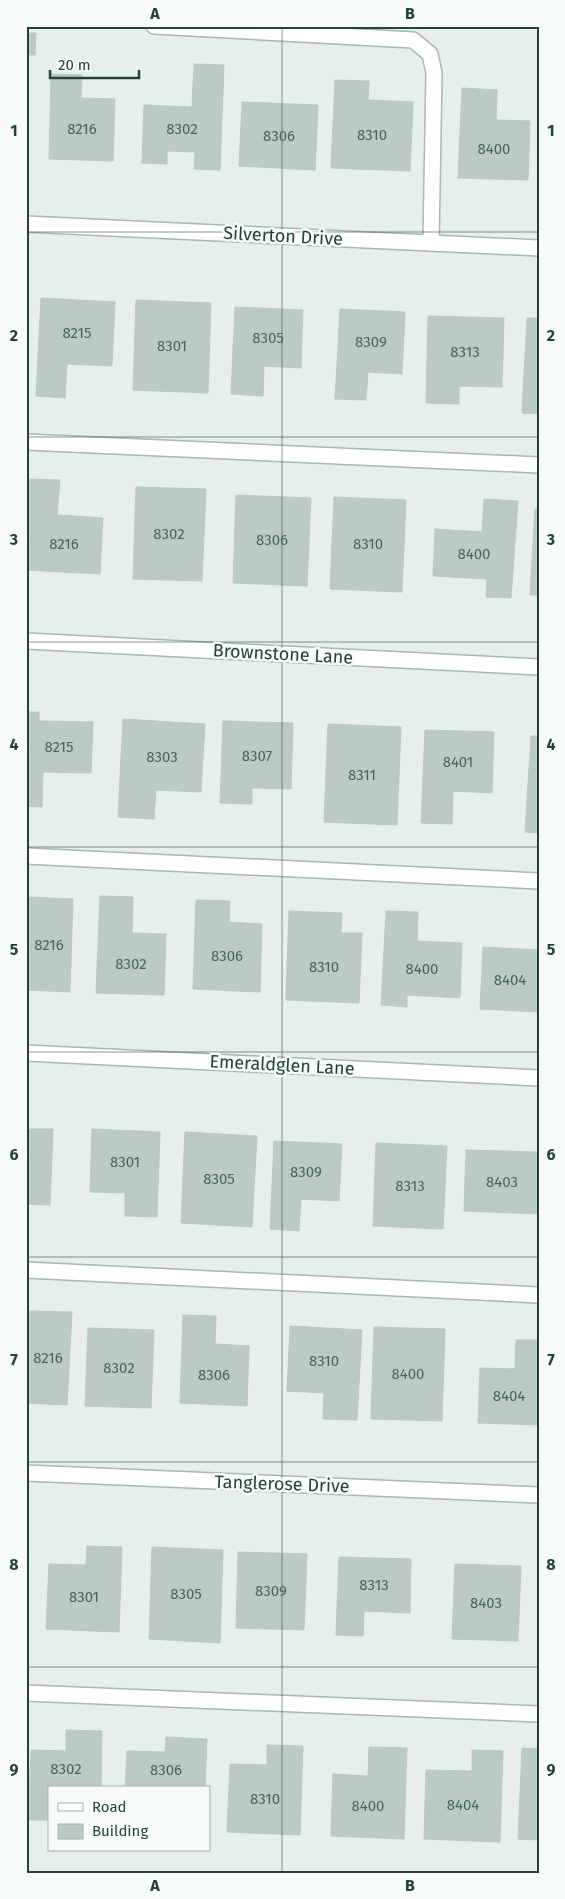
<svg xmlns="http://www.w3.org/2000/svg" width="565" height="1899" font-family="'Fira Sans',sans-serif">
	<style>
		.building { fill: #bbcac4; stroke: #b8c9c2 }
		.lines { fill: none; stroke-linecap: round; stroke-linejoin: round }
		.service-casing { stroke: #a8b8b2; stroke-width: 18 }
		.minor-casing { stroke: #a8b8b2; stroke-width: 18 }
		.service { stroke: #fff; stroke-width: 15 }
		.minor { stroke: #fff; stroke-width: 15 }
		.grid { fill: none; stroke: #24423a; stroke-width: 1; stroke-opacity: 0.55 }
		.labels { text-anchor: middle; stroke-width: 5; stroke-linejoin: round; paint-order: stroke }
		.number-label { font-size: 15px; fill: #4a645c }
		.street-label { font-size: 18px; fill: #24423a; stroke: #f7fbf9 }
		.neatline { fill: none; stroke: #24423a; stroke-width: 2 }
		.grid-label { font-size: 16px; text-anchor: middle; font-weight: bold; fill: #24423a }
	</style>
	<rect width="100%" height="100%" fill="#e6efeb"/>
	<g class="building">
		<path d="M26,33H36L35,55H26Z"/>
		<path d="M194,64L224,65L220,170L194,169L195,152L167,151V164L142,163L144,105L192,107Z"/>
		<path d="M51,74L82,75L81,98L115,99L113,161L49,159Z"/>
		<path d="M335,80L369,81L368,100L413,102L410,171L331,168Z"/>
		<path d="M462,88L497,90L496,120L530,121L528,180L458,178Z"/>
		<path d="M242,102L318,105L315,170L239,166Z"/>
		<path d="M41,298L115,302L112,366L67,364L65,398L36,396Z"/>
		<path d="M136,300L211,303L208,393L133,390Z"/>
		<path d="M235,307L303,310L301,368L264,366L263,396L231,394Z"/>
		<path d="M340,309L405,312L402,374L368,372L366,400L335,399Z"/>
		<path d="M428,316L504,318L502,387L459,386V404L426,403Z"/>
		<path d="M527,318H539V414L522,413Z"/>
		<path d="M28,479L60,480L57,515L103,518L100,574L26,570Z"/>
		<path d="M136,487L206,489L202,581L133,579Z"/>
		<path d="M236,495L311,498L307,586L233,583Z"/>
		<path d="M334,497L406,500L402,592L330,589Z"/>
		<path d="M484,499L518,501L511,598L486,597L487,579L433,576L435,529L482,532Z"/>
		<path d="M535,509H539V595H530Z"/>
		<path d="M26,712H39V721L93,722L91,773L43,772L42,807L26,806Z"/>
		<path d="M123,719L205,724L201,792L156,790L154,819L118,817Z"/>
		<path d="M223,721L293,723L291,789L252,788V804L220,803Z"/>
		<path d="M328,724L401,727L397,825L324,822Z"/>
		<path d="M425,730L494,732L492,793L453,791L452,824L421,823Z"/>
		<path d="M531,736H539V833L525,832Z"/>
		<path d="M100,896L133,897L132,933L166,934L164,995L96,993Z"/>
		<path d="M26,897L73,899L70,992L26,990Z"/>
		<path d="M196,900L230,901L229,922L262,924L260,992L193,989Z"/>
		<path d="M289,911L342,913L341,933H362L359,1003L286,1000Z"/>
		<path d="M386,911L418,912L417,941L462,943L460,998L407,995V1007L381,1005Z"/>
		<path d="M483,947L539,950V1012L480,1009Z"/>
		<path d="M26,1129H53L50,1205L26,1204Z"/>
		<path d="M92,1129L160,1132L157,1217L125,1216V1193L90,1192Z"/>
		<path d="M185,1132L257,1136L252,1227L181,1223Z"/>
		<path d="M274,1141L342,1144L339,1201L301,1199L299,1231L270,1229Z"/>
		<path d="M376,1143L447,1146L443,1229L373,1226Z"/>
		<path d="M466,1150L539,1152V1214L464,1211Z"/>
		<path d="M26,1311L72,1312L67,1405L26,1403Z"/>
		<path d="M183,1315L216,1316L215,1344L249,1346L247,1406L180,1403Z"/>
		<path d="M290,1326L362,1330L357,1420L323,1419L324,1393L287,1391Z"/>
		<path d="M374,1327L445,1329L442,1421L371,1419Z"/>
		<path d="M88,1328L154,1330L151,1408L85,1406Z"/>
		<path d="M516,1340H539V1425L478,1423L480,1368L515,1369Z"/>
		<path d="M87,1546L122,1547L119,1632L46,1629L49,1564L86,1565Z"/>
		<path d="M152,1547L223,1550L220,1643L149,1639Z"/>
		<path d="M238,1552L307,1554L304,1630L236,1628Z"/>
		<path d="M339,1557L411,1559L410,1613L364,1611L363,1636L336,1635Z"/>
		<path d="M455,1564L521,1566L518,1641L452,1639Z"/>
		<path d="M66,1730L102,1731L101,1788H49V1820H28L31,1750L66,1751Z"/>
		<path d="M166,1737L207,1739L205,1788H125L127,1751L165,1752Z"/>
		<path d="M267,1745L303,1746L300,1835L227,1832L230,1764L267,1765Z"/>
		<path d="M369,1747L407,1748L404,1839L331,1836L333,1774L368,1776Z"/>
		<path d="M522,1748L539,1749V1840L518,1839Z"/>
		<path d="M472,1750L503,1751L500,1842L424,1839L426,1770L472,1771Z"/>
	</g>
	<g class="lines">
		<g class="service-casing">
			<g id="service">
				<path d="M154,26L413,40L430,54L434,73L431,243"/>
				<path d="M26,442L539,465"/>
				<path d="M26,856L539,881"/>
				<path d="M26,1270L539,1295"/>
				<path d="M26,1693L539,1714"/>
			</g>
		</g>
		<g class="minor-casing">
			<g id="minor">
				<path d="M26,224L539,248"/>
				<path d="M26,641L539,667"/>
				<path d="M26,1053L539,1078"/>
				<path d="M26,1473L539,1495"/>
			</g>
		</g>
		<use href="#service" class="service"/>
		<use href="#minor" class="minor"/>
	</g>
	<path class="grid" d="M282,26V1873M26,232H539M26,437H539M26,642H539M26,847H539M26,1052H539M26,1257H539M26,1462H539M26,1667H539"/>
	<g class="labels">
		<g class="number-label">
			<text x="82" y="134">8216</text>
			<text x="182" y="134">8302</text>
			<text x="372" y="140">8310</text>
			<text x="279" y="141">8306</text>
			<text x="494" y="154">8400</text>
			<text x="77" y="338">8215</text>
			<text x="268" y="343">8305</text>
			<text x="371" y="347">8309</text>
			<text x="172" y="351">8301</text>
			<text x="465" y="357">8313</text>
			<text x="169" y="539">8302</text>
			<text x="272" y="545">8306</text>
			<text x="64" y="549">8216</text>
			<text x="368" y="549">8310</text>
			<text x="474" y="559">8400</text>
			<text x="59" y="752">8215</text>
			<text x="257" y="761">8307</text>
			<text x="162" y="762">8303</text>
			<text x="458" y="767">8401</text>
			<text x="362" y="780">8311</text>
			<text x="49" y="950">8216</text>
			<text x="227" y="961">8306</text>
			<text x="131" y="969">8302</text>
			<text x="324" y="972">8310</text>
			<text x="422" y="974">8400</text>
			<text x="510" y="985">8404</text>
			<text x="125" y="1167">8301</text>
			<text x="306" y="1177">8309</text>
			<text x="219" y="1184">8305</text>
			<text x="502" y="1187">8403</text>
			<text x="410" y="1191">8313</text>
			<text x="48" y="1363">8216</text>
			<text x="324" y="1366">8310</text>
			<text x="119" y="1373">8302</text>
			<text x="408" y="1379">8400</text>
			<text x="214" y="1380">8306</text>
			<text x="509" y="1401">8404</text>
			<text x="374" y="1590">8313</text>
			<text x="271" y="1596">8309</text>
			<text x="186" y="1599">8305</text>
			<text x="84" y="1602">8301</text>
			<text x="486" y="1608">8403</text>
			<text x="66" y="1774">8302</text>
			<text x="166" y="1775">8306</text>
			<text x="265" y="1804">8310</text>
			<text x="463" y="1810">8404</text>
			<text x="368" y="1811">8400</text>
		</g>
		<g class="street-label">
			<text transform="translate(283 236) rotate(3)" y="6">Silverton Drive</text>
			<text transform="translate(283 654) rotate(3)" y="6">Brownstone Lane</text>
			<text transform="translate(282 1065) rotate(3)" y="6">Emeraldglen Lane</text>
			<text transform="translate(282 1484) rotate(2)" y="6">Tanglerose Drive</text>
		</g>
	</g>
	<rect width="565" height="1899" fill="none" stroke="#f7fbf9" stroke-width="55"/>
	<rect x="48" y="1786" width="162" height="65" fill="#f7fbf9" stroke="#a3b1ad"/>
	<rect x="58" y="1803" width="25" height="8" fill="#ffffff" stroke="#a3b1ad"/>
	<text x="92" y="1812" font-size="15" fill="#24423a">Road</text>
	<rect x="58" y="1824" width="25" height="15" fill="#bbcac4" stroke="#a3b1ad"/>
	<text x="92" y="1836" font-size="15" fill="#24423a">Building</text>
	<path d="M50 70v8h89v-8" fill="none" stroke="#24423a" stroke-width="2.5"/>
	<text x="58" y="70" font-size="15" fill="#24423a" stroke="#f7fbf9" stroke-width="4" paint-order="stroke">20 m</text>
	<rect x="28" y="28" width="510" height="1844" class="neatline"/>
	<g class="grid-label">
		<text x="155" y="19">A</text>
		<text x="410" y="19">B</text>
		<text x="14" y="136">1</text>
		<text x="551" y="136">1</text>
		<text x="14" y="341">2</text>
		<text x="551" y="341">2</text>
		<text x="14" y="545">3</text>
		<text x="551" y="545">3</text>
		<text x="14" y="750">4</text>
		<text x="551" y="750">4</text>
		<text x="14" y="955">5</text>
		<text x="551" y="955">5</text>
		<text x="14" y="1160">6</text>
		<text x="551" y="1160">6</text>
		<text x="14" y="1365">7</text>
		<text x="551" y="1365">7</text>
		<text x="14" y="1570">8</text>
		<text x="551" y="1570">8</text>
		<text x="14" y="1775">9</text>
		<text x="551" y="1775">9</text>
		<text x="155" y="1891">A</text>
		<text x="410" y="1891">B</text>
	</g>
</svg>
